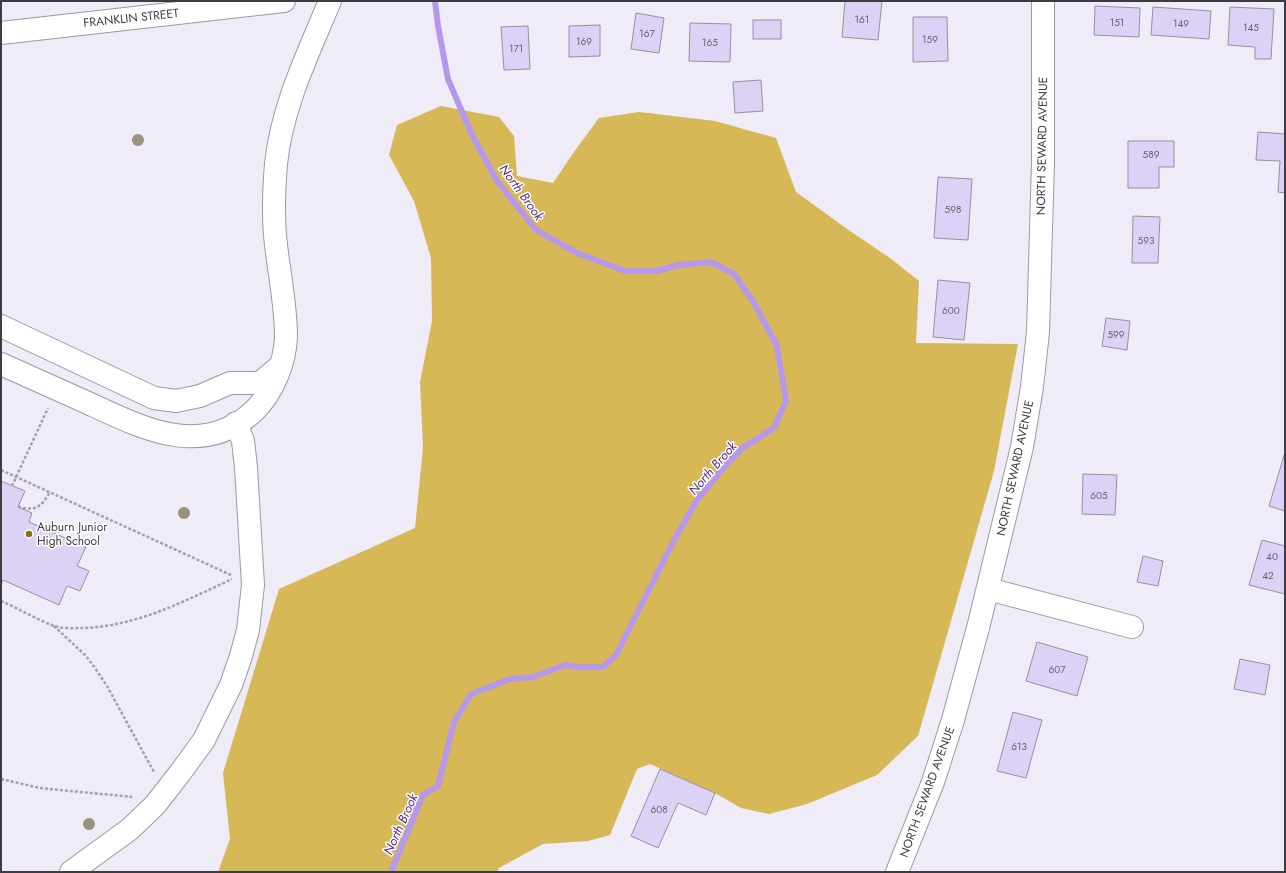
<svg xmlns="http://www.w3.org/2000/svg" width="1286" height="873" font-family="Jost,sans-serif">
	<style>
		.forest { fill: #d7b856 }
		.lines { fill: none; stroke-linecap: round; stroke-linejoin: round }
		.stream { stroke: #b598ec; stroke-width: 6 }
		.building { fill: #dcd2f5; stroke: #95919d }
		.minor-casing { stroke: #9c99a4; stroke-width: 24 }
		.path { stroke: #a3a1a9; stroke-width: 2.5; stroke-dasharray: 3 2; stroke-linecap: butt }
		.minor { stroke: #fff; stroke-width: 22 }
		.tree { fill: #9a9180 }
		.poi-dot { fill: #886f0f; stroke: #fff; stroke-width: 1.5 }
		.labels { text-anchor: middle; stroke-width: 3; stroke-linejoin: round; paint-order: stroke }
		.number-label { font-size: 10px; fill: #65626d }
		.street-label { font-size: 12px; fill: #3d3c40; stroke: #fff }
		.poi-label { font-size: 12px; fill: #3d3c40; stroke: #fff; text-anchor: start }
		.water-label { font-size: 13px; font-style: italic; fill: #542b8b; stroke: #fff }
	</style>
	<rect width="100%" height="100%" fill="#efebf7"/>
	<path class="forest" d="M441,106L499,117L514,136L517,176L553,183L574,152L599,118L639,112L715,121L776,138L796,192L850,231L890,258L919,281L916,343L1018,344L994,471L918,736L877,775L807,804L769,814L741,808L715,793L650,764L637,769L610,835L588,841L543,844L499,868L497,872H218L230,839L223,773L279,589L415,528L423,448L420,382L432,321L431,258L414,201L389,155L397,125Z"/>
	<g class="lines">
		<path class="stream" d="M391,872L423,795L438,786L454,722L471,694L510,679L533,677L566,665L577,667H603L616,655L673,542L697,500L719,473L741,449L774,428L786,401L777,346L753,301L734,274L711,262L679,265L656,271H625L577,253L536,230L497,181L472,135L448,79L438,26L435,1"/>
	</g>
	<g class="building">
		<path d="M845,1H882L878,40L842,37Z"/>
		<path d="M1095,6L1140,8L1139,37L1094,35Z"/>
		<path d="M1153,7L1211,11L1209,39L1151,35Z"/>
		<path d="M1230,7L1274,9L1271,59H1255V47L1228,45Z"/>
		<path d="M636,13L664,18L659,53L631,49Z"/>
		<path d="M913,17H947L948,61L913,62Z"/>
		<rect x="753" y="20" width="28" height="19"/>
		<path d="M690,23L731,24L730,62L689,61Z"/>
		<path d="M600,25V56L569,57V26Z"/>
		<path d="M528,26L530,69L504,70L501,27Z"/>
		<path d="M761,80L763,111L735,113L733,82Z"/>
		<path d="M1258,132L1285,134V193L1278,192L1280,161L1256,160Z"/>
		<path d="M1128,141H1174V167H1159V188H1128Z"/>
		<path d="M938,177L972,179L968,240L934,238Z"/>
		<path d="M1133,216L1160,217L1158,263H1132Z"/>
		<path d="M938,280L970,283L964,340L933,337Z"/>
		<path d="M1106,318L1130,321L1127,350L1102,346Z"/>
		<path d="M1285,452V511L1269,506Z"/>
		<path d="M1083,474L1117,475L1115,515L1082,514Z"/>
		<path d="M1,481L25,491L18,507L32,513L29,522L86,547L77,566L89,571L80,591L67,586L59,605L3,580L1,585Z"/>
		<path d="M1262,540L1285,546V594L1249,585Z"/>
		<path d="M1143,556L1163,561L1158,586L1137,582Z"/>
		<path d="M1037,642L1088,657L1077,696L1026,681Z"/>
		<path d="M1240,659L1270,665L1265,695L1234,689Z"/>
		<path d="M1013,712L1042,720L1026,778L997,771Z"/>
		<path d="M660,769L715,793L706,815L678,803L658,848L631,836Z"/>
	</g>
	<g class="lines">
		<g class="minor-casing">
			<g id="minor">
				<path d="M1,33L284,1"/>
				<path d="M1,326L154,398L176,401L200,396L230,383H260L279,367"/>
				<path d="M1,364C30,377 59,390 88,403C142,428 203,460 255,410C273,392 285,363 286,337C286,302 278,269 275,235C273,212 274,188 276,164C282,106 308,54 330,1"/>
				<path d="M988,589L1132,627"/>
				<path d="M71,872L130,829L155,805L180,773L204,740L231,685L241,656L248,630L253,585L246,467L243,441L236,423"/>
				<path d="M897,872L933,782L953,720L979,624L1022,447L1032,387L1038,332L1043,162V1"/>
			</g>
		</g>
		<g class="path">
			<path d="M1,470L231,575"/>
			<path d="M12,486L48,408"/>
			<path d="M18,507C35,511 41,508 50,492"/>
			<path d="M1,601C17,608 38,620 54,626C63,629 75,628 84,628C137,626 185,601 232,579"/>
			<path d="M54,626L86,656L95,668L107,686L154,772"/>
			<path d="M1,779L40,788L132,797"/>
		</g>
		<use href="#minor" class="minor"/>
	</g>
	<g class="tree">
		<circle cx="138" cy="140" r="6"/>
		<circle cx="184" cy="513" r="6"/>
		<circle cx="89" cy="824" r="6"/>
	</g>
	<circle class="poi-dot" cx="29" cy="534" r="4"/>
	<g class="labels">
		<g class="number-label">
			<text x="862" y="23">161</text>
			<text x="1117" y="26">151</text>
			<text x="1181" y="27">149</text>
			<text x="1251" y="31">145</text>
			<text x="647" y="37">167</text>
			<text x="930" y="43">159</text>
			<text x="584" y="45">169</text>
			<text x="710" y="46">165</text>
			<text x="516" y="52">171</text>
			<text x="1151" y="158">589</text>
			<text x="953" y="213">598</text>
			<text x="1146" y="244">593</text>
			<text x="951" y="314">600</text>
			<text x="1116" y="338">599</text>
			<text x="1099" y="499">605</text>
			<text x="1272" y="560">40</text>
			<text x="1268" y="579">42</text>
			<text x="1057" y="673">607</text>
			<text x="1019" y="750">613</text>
			<text x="659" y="813">608</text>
		</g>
		<g class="street-label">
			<text transform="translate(131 18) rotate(-6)" y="4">FRANKLIN STREET</text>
			<text transform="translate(1042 146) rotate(-89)" y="4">NORTH SEWARD AVENUE</text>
			<text transform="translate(1015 468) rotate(-78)" y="4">NORTH SEWARD AVENUE</text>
			<text transform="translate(927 792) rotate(-70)" y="4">NORTH SEWARD AVENUE</text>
		</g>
		<g class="poi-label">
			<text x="37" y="531">Auburn Junior<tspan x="37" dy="14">High School</tspan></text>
		</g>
		<g class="water-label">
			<text transform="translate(522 192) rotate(54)" y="5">North Brook</text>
			<text transform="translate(712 468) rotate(-49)" y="5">North Brook</text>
			<text transform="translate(400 824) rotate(-66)" y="5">North Brook</text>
		</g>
	</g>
	<rect width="1286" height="873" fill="none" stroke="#3d3c40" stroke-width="4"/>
</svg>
